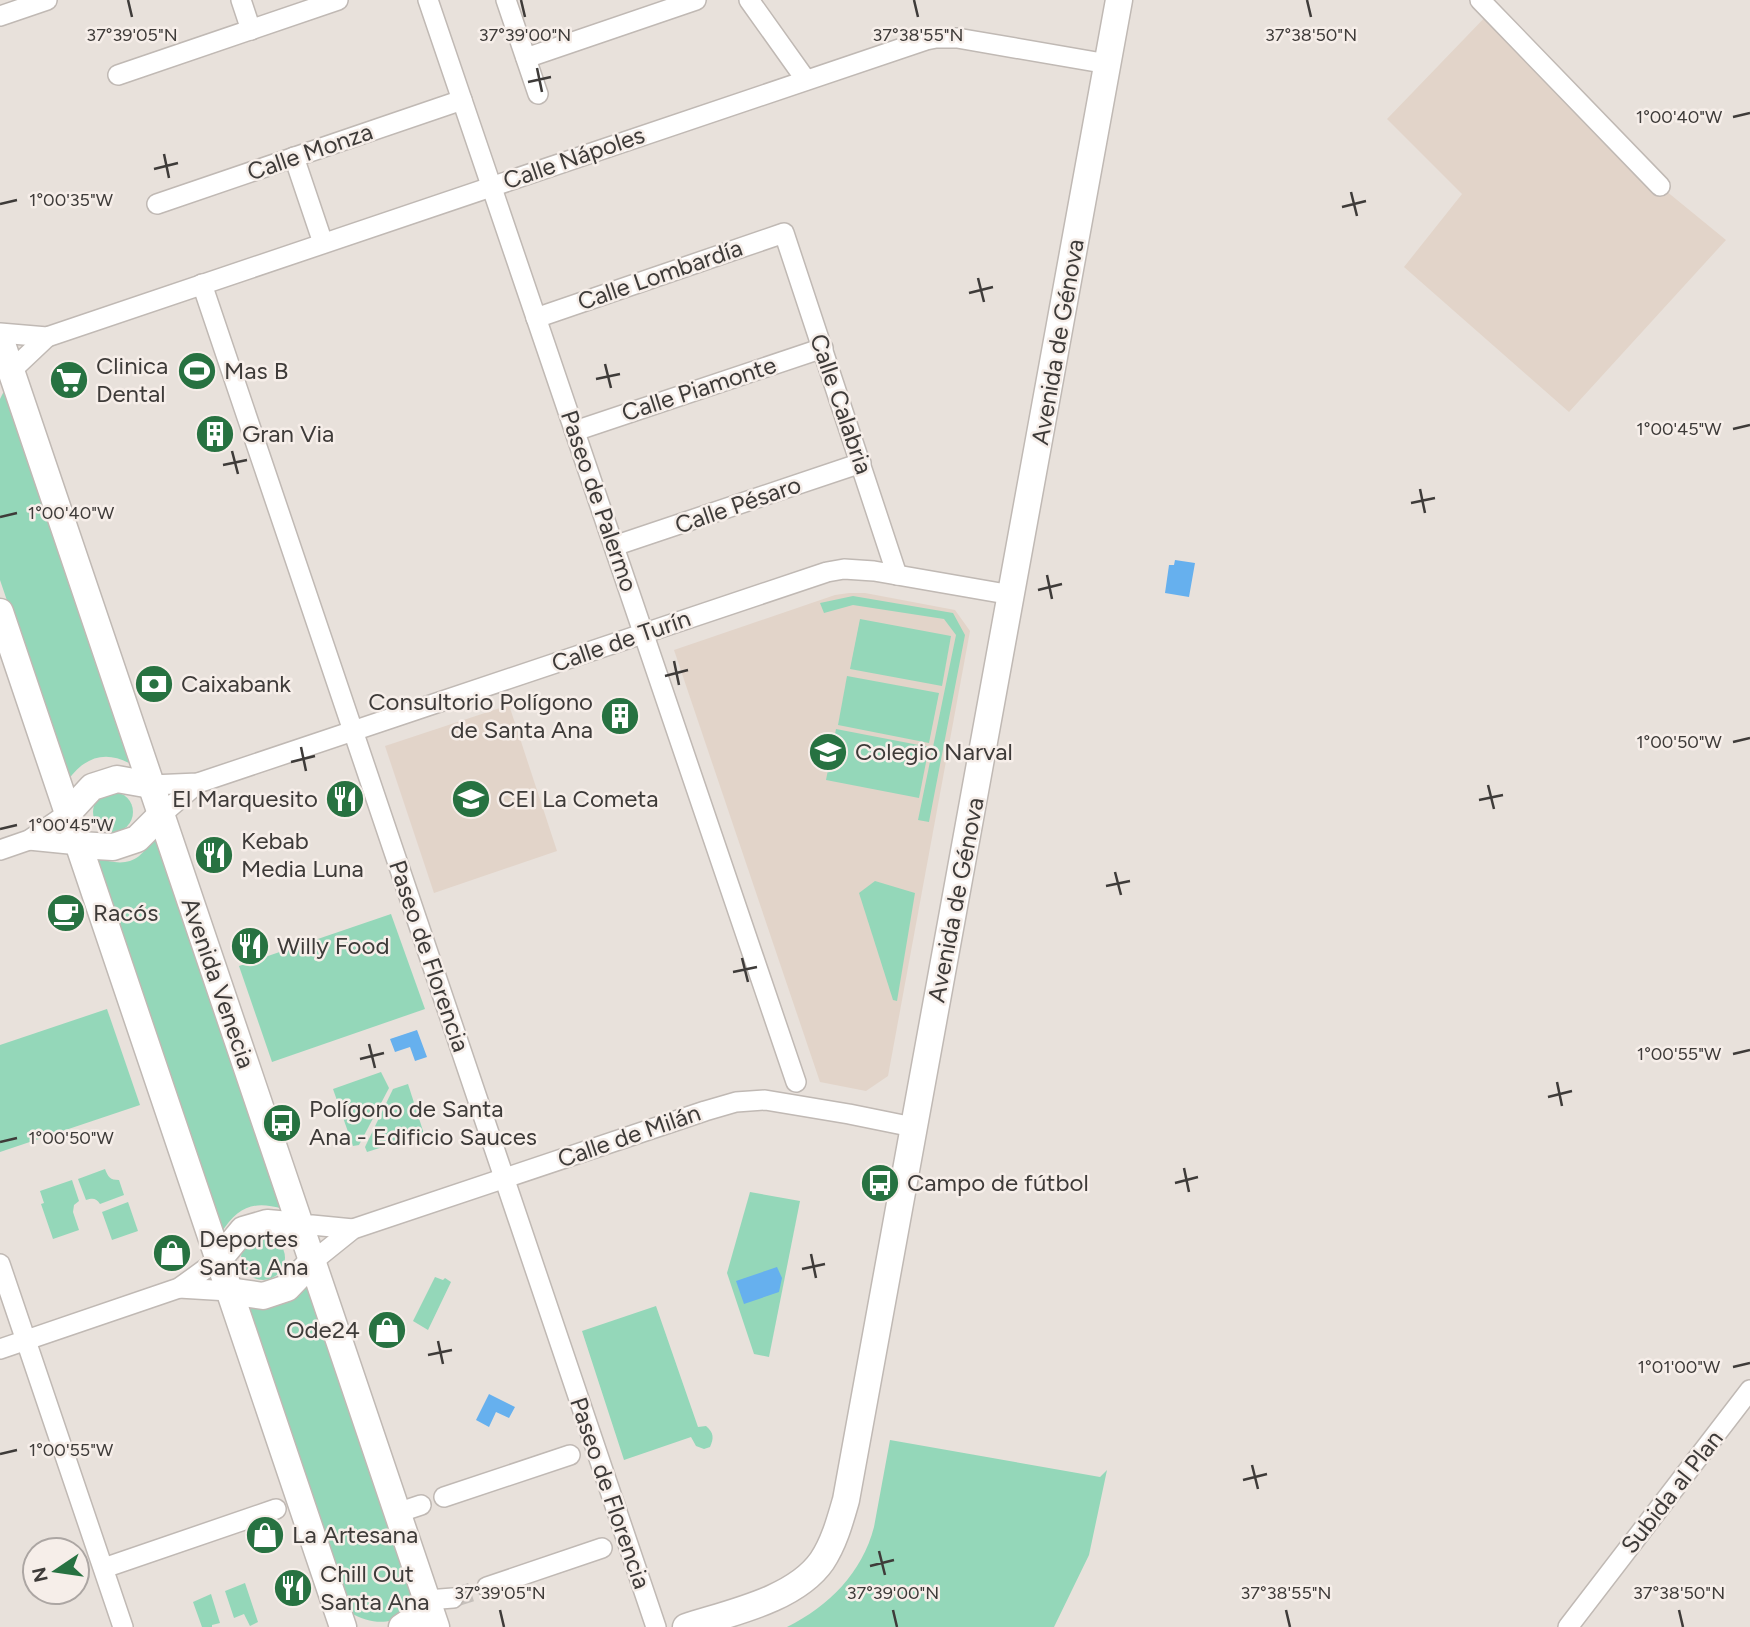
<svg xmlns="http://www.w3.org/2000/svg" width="1750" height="1627" font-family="Figtree,sans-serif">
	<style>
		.built { fill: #e2d4c9 }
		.green { fill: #94d7b9 }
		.water { fill: #66b0ee }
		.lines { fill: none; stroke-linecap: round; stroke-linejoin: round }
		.street-tunnel { stroke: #c6c0bb; stroke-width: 19; stroke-dasharray: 19 10; stroke-linecap: butt }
		.street-casing { stroke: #c0b9b4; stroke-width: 22 }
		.secondary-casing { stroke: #c0b9b4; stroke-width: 29 }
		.street { stroke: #fff; stroke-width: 19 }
		.secondary { stroke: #fff; stroke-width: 26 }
		.ticks { fill: none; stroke: #3e3b39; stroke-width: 2.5 }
		.labels { text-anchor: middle; stroke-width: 5; stroke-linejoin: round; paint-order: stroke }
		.street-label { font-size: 24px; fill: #3e3b39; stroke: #f6eee9 }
		.poi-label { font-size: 24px; fill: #3e3b39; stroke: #f6eee9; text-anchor: start }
		.ticks-label { font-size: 18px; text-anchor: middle; fill: #3e3b39; stroke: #f6eee9; stroke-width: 5; stroke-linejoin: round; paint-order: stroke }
	</style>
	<rect width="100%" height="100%" fill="#e8e1db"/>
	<g class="built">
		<path d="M1491,11L1660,186L1726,240L1569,412L1404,267L1462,194L1387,119Z"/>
		<path d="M849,593H865L955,610L970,631L888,1076L866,1091L820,1082L674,650L835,595Z"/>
		<path d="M509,705L557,851L434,893L385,746Z"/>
	</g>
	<g class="green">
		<path d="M4,391L129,763C104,750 84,758 68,780L0,580V399Z"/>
		<path d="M853,596L953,613L965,635L929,822L918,820L956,635L944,619L853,605L824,613L820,603Z"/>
		<path d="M860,619L951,636L942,686L850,669Z"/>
		<path d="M847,676L939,693L929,743L838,725Z"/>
		<path d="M836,729L929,747L919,798L826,780Z"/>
		<circle cx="113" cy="812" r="20"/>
		<path d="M155,835L283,1209C253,1200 238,1207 221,1233L94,857C124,867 139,865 155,835Z"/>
		<path d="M875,881L915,893L897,1001L893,1000L859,893Z"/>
		<path d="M391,914L425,1009L272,1062L239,966Z"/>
		<path d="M107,1009L140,1105L0,1152V1045Z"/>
		<path d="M381,1072L389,1088L359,1145L353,1146L333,1089Z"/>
		<path d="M408,1084L424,1134L367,1152L365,1147L393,1089Z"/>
		<path d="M105,1169C108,1177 110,1180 119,1180L124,1195L100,1204C96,1198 93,1198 86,1200L78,1179Z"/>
		<path d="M72,1180L79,1201L74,1205L73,1212L79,1230L53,1239L41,1204L44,1203L40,1191Z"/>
		<path d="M750,1192L800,1201L769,1357L754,1354L727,1273Z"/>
		<path d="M128,1202L138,1231L112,1240L102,1212Z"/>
		<circle cx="263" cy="1258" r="22"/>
		<path d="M435,1277L443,1280L445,1278L451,1282L428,1330L413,1321Z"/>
		<path d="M308,1284L414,1594C406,1627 375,1627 351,1613L249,1318L248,1304Z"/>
		<path d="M656,1306L698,1427L706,1426C714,1433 714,1438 710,1447L704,1449L696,1446L691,1437L624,1460L582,1331Z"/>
		<path d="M890,1440L1100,1477L1107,1470L1089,1555L1054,1627H787C829,1606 862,1573 874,1527Z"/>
		<path d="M245,1583L258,1622L250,1626L244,1614L234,1618L225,1591Z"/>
		<path d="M211,1594L220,1623L212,1625V1627H202L193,1602Z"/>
	</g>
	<g class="water">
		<path d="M1175,560L1195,563L1189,597L1165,593L1169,565H1174Z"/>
		<path d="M417,1030L427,1057L415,1061L410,1047L395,1052L390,1039Z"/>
		<path d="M777,1267L782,1278L779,1292L744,1304L736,1281Z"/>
		<path d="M489,1394L515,1407L509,1418L496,1412L489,1427L476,1420Z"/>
	</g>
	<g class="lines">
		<path class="street-tunnel" d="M453,1598L487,1587"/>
		<g class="street-casing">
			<g id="street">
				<path d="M241,0L251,30"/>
				<path d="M428,0L796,1082"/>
				<path d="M506,0L538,94"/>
				<path d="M749,0L806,80"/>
				<path d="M1480,0L1660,186"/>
				<path d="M0,16L47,0"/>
				<path d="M526,58L696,0"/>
				<path d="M118,75L338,0"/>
				<path d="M294,157L323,243"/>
				<path d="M157,204L462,100"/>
				<path d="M202,284L656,1627"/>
				<path d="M536,318L784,233L897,575"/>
				<path d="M0,333L47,337L926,40L936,38H957L1108,64"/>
				<path d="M11,371L47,337"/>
				<path d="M575,431L823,348"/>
				<path d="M614,546L861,463"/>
				<path d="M151,785L198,783L827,572L844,569L874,571L1012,595"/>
				<path d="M161,815L198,783"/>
				<path d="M29,840L79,845"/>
				<path d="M0,850L29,840L68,813"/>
				<path d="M301,1226L312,1225L353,1229"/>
				<path d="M312,1262L353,1229L705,1111L736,1102L765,1100L849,1114L913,1127"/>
				<path d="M0,1264L123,1627"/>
				<path d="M179,1288L229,1291"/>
				<path d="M0,1349L179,1288L219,1259"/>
				<path d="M444,1497L570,1455"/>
				<path d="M397,1513L421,1505"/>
				<path d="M104,1568L276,1509"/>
				<path d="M487,1587L602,1548"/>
				<path d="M427,1600L453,1598"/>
				<path d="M1568,1627L1750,1390"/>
			</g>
		</g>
		<g class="secondary-casing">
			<g id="secondary">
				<path d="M0,338L436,1627"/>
				<path d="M0,612L343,1627"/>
				<path d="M68,813L92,787L117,779L151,785"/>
				<path d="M79,845L113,847L137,839L161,815"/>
				<path d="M219,1259L243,1230L267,1223L301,1226"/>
				<path d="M229,1291L263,1296L287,1288L312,1262"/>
				<path d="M402,1627C414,1620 421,1612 427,1600"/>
				<path d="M686,1627C729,1613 795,1600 822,1561C834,1543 840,1521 846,1500L1119,0"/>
			</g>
		</g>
		<use href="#street" class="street"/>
		<use href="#secondary" class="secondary"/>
	</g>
	<path class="ticks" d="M128,0L132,17M521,0L525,17M914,0L918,17M1307,0L1311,17M537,68L542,92M528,82L551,77M1733,117L1750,113M164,154L169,178M154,169L178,163M1351,192L1357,216M0,204L17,200M1342,207L1366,201M978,278L984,302M969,293L993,287M605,364L611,388M596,379L620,374M1733,429L1750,425M232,451L238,474M223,465L247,460M1420,489L1425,513M1411,503L1435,498M0,517L17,513M1047,575L1052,599M1038,590L1062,584M674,661L679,685M665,676L688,670M1733,742L1750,738M301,747L306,771M291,762L315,756M1488,785L1494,809M1479,800L1503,795M0,829L17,825M1115,872L1121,895M1106,886L1130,881M742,958L748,982M733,972L757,967M369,1044L375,1068M1733,1054L1750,1050M360,1059L384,1053M1557,1082L1562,1106M1548,1097L1572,1091M0,1142L17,1138M1184,1168L1189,1192M1175,1183L1198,1177M811,1254L816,1278M802,1269L825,1264M438,1341L443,1364M428,1355L452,1350M1733,1367L1750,1363M0,1454L17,1450M1252,1465L1258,1489M1243,1480L1267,1474M879,1551L885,1575M870,1566L894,1560M500,1610L504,1627M893,1610L897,1627M1286,1610L1290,1627M1679,1610L1683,1627"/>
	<defs>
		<g id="stadium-disc" transform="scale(2.0125)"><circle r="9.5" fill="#277241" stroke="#f6eee9"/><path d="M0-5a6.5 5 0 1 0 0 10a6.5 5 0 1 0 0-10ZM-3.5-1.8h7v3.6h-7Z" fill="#fff"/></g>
		<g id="supermarket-disc" transform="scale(2.0125)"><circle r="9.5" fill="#277241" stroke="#f6eee9"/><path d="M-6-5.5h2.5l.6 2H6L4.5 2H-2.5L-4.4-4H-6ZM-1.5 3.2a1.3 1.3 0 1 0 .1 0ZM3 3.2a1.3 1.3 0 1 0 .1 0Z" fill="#fff"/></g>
		<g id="building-disc" transform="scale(2.0125)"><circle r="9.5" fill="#277241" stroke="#f6eee9"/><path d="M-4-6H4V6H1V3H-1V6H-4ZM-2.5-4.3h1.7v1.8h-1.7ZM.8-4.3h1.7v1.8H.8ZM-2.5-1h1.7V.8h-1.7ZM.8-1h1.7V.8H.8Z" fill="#fff"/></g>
		<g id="bank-disc" transform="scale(2.0125)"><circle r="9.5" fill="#277241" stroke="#f6eee9"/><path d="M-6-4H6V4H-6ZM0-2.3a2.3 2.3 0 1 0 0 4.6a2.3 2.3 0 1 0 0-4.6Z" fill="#fff"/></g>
		<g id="school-disc" transform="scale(2.0125)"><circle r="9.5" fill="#277241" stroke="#f6eee9"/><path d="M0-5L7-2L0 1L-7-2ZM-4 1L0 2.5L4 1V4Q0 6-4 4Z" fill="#fff"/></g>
		<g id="restaurant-disc" transform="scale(2.0125)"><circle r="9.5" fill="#277241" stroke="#f6eee9"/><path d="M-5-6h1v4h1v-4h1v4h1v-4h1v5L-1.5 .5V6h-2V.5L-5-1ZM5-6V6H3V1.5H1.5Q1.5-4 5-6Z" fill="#fff"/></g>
		<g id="cafe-disc" transform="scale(2.0125)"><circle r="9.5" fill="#277241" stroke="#f6eee9"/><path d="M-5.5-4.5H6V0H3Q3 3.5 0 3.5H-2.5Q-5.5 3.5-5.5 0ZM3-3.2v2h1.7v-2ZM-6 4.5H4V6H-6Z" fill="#fff"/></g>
		<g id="bus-disc" transform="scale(2.0125)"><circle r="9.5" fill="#277241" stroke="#f6eee9"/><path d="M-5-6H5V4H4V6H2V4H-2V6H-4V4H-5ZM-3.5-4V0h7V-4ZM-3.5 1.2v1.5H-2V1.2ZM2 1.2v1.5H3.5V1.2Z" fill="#fff"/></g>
		<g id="shop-disc" transform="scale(2.0125)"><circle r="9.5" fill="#277241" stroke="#f6eee9"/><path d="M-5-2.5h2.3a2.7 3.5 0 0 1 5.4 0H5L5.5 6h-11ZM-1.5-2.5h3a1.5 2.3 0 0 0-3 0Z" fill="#fff"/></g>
	</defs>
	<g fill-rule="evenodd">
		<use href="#stadium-disc" x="197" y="371"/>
		<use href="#supermarket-disc" x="69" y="380"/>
		<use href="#building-disc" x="215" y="434"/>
		<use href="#bank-disc" x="154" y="684"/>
		<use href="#building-disc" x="620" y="716"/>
		<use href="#school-disc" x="828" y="752"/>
		<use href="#restaurant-disc" x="345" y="799"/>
		<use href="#school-disc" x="471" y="799"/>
		<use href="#restaurant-disc" x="214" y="855"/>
		<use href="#cafe-disc" x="66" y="913"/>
		<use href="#restaurant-disc" x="250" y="946"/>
		<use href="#bus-disc" x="282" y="1123"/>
		<use href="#bus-disc" x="880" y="1183"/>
		<use href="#shop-disc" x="172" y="1253"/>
		<use href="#shop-disc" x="387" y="1330"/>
		<use href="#shop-disc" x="265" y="1535"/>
		<use href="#restaurant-disc" x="293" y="1588"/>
	</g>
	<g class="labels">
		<g class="street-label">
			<text transform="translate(310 152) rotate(-19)" y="8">Calle Monza</text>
			<text transform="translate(574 158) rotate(-19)" y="8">Calle Nápoles</text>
			<text transform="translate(660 275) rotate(-19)" y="8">Calle Lombardía</text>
			<text transform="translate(1058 342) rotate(-80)" y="8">Avenida de Génova</text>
			<text transform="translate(699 389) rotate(-18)" y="8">Calle Piamonte</text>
			<text transform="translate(841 404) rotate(71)" y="8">Calle Calabria</text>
			<text transform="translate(599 501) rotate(71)" y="8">Paseo de Palermo</text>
			<text transform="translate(738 505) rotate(-19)" y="8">Calle Pésaro</text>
			<text transform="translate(621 641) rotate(-19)" y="8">Calle de Turín</text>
			<text transform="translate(956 900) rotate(-79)" y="8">Avenida de Génova</text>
			<text transform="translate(429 956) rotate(71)" y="8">Paseo de Florencia</text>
			<text transform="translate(218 983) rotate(71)" y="8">Avenida Venecia</text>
			<text transform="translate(629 1136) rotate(-19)" y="8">Calle de Milán</text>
			<text transform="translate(1672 1492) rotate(-52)" y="8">Subida al Plan</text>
			<text transform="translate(610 1493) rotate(71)" y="8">Paseo de Florencia</text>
		</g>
		<g class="poi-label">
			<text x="96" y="374">Clinica<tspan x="96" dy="28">Dental</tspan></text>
			<text x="224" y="379">Mas B</text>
			<text x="242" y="442">Gran Via</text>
			<text x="181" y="692">Caixabank</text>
			<text x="593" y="710" text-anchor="end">Consultorio Polígono<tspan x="593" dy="28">de Santa Ana</tspan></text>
			<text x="855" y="760">Colegio Narval</text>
			<text x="318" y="807" text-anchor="end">El Marquesito</text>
			<text x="498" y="807">CEI La Cometa</text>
			<text x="241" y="849">Kebab<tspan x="241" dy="28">Media Luna</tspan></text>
			<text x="93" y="921">Racós</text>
			<text x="277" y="954">Willy Food</text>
			<text x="309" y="1117">Polígono de Santa<tspan x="309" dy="28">Ana - Edificio Sauces</tspan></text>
			<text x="907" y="1191">Campo de fútbol</text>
			<text x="199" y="1247">Deportes<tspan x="199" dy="28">Santa Ana</tspan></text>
			<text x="360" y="1338" text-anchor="end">Ode24</text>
			<text x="292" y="1543">La Artesana</text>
			<text x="320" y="1582">Chill Out<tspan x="320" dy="28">Santa Ana</tspan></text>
		</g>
	</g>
	<g class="ticks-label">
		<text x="132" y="41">37°39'05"N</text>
		<text x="525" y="41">37°39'00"N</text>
		<text x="918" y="41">37°38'55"N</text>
		<text x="1311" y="41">37°38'50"N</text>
		<text x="1679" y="123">1°00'40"W</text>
		<text x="71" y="206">1°00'35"W</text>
		<text x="1679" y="435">1°00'45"W</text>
		<text x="71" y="519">1°00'40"W</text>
		<text x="1679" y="748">1°00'50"W</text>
		<text x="71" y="831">1°00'45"W</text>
		<text x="1679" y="1060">1°00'55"W</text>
		<text x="71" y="1144">1°00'50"W</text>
		<text x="1679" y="1373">1°01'00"W</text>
		<text x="71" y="1456">1°00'55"W</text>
		<text x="500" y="1599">37°39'05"N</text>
		<text x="893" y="1599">37°39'00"N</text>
		<text x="1286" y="1599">37°38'55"N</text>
		<text x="1679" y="1599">37°38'50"N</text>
	</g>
	<g transform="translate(56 1571) rotate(257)"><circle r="33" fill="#f6eee9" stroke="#aca6a3" stroke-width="2"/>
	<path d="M0-5L12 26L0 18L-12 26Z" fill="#277241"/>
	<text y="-10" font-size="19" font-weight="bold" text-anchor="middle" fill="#3e3b39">N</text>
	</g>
</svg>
